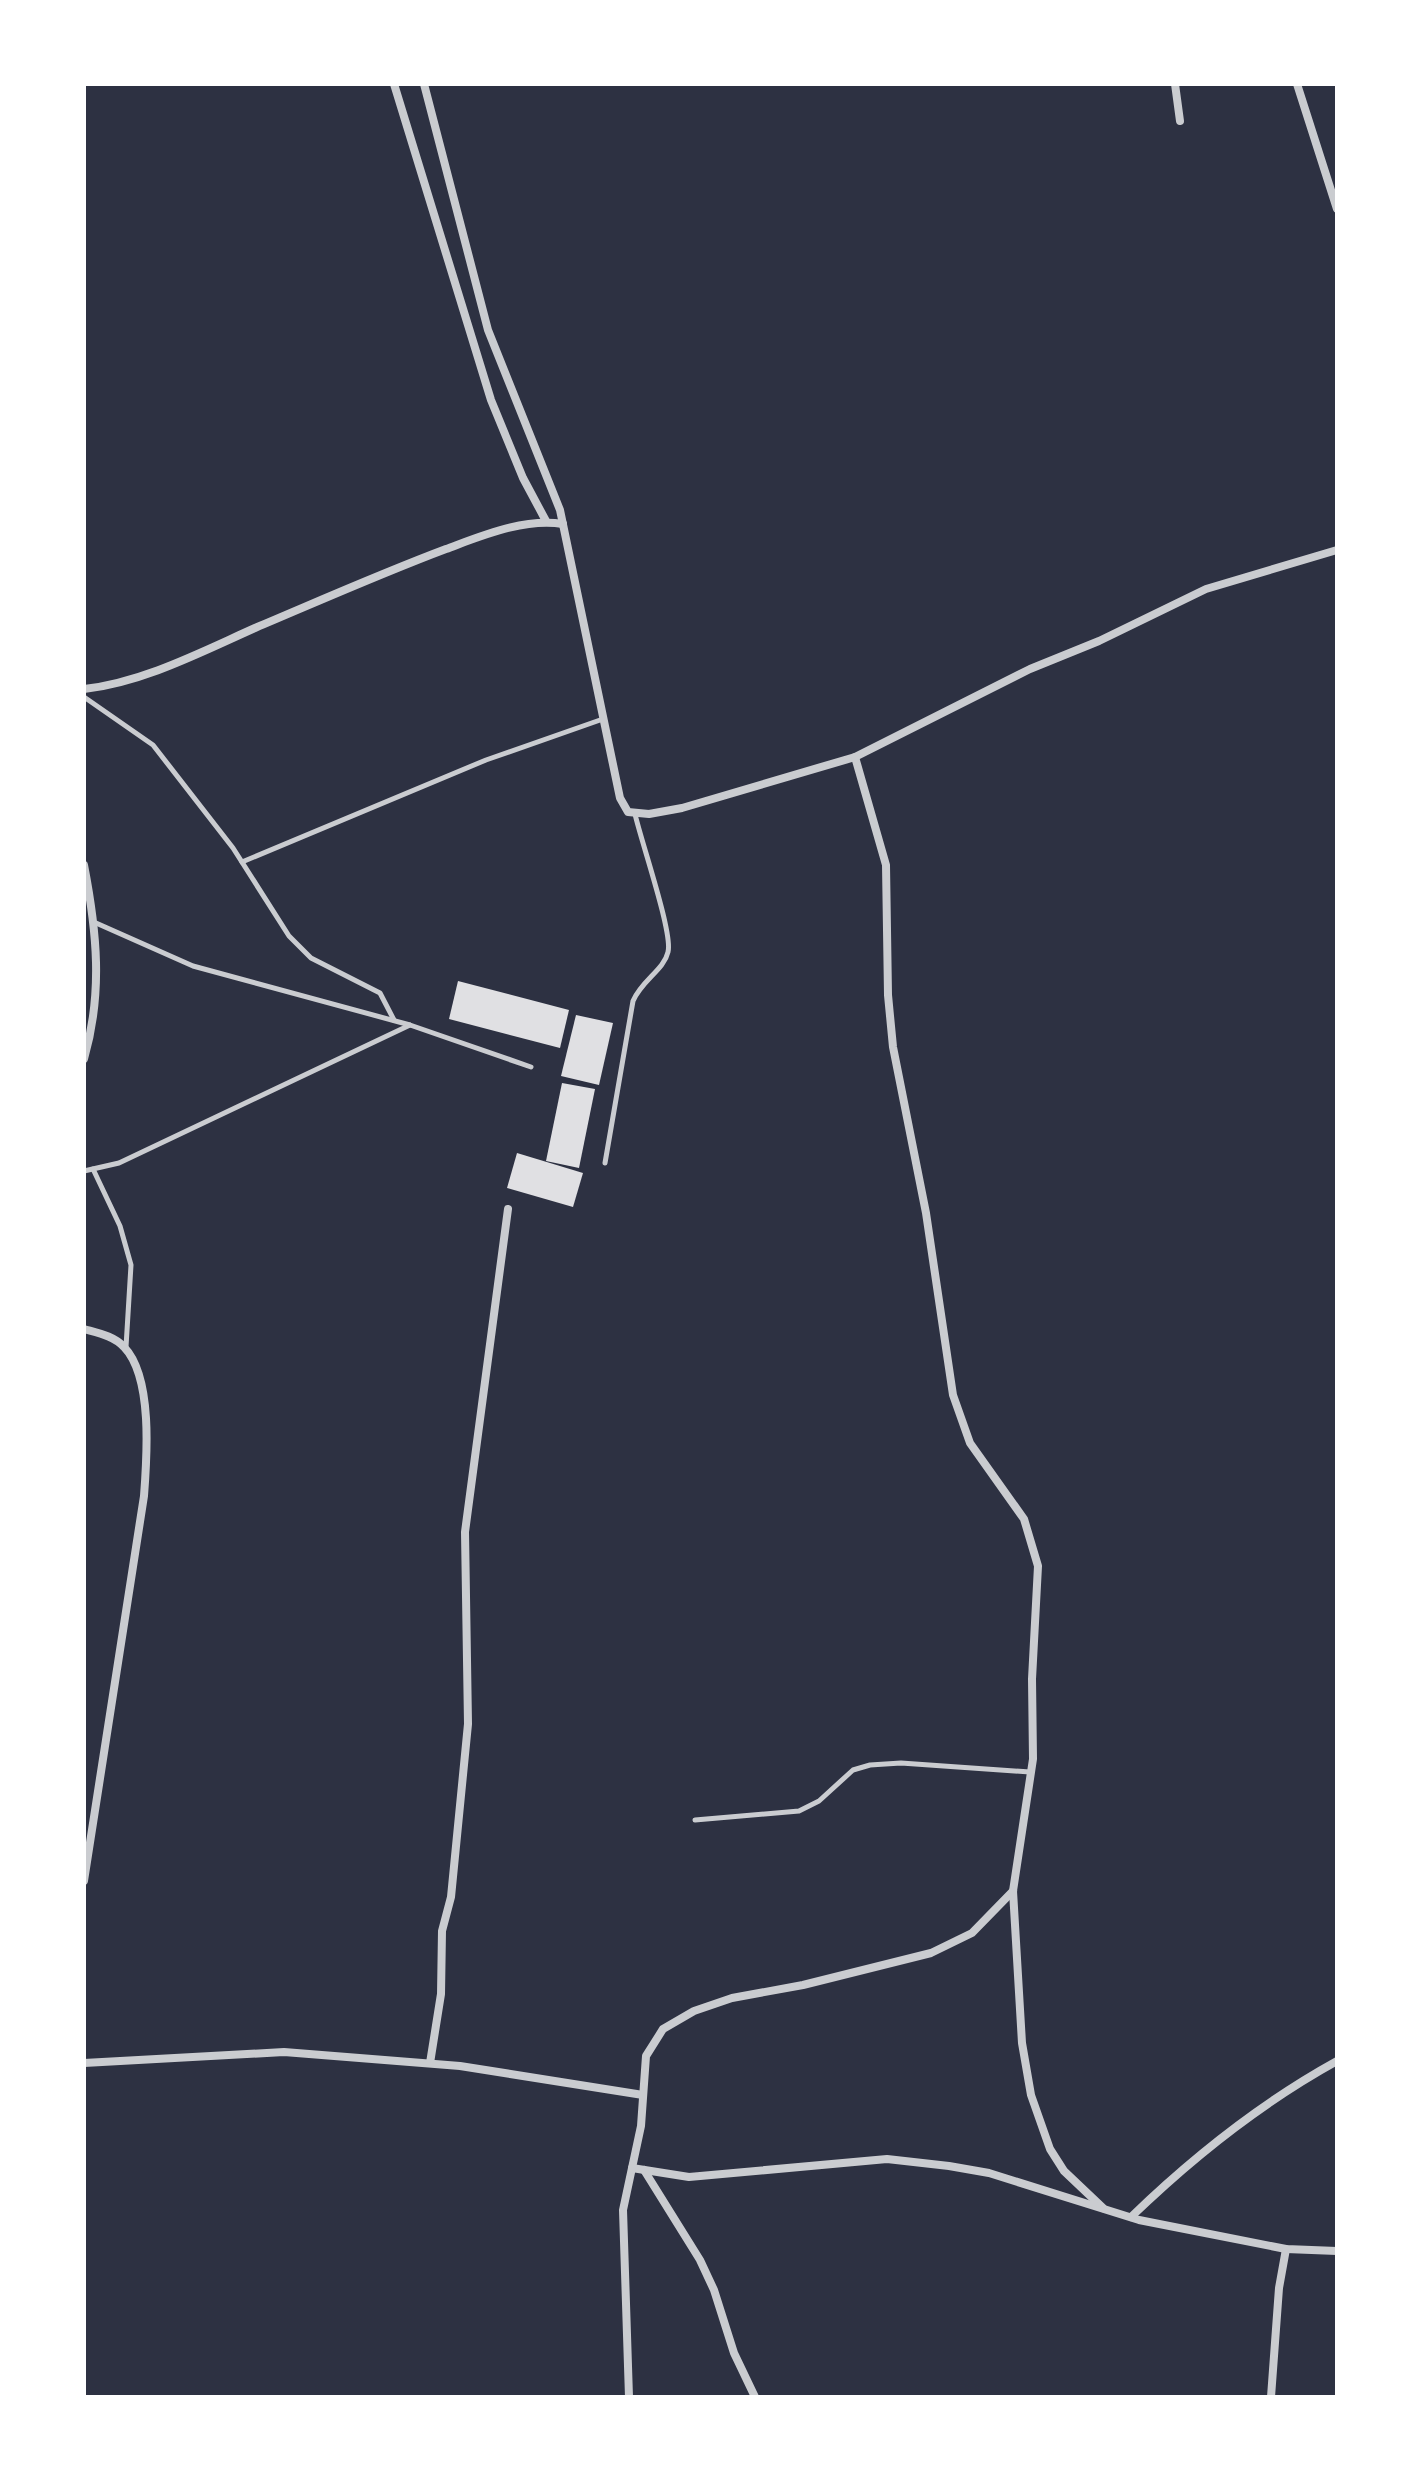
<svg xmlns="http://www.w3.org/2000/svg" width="1421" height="2481" font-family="Bitter,serif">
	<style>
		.building { fill: #e0e0e3 }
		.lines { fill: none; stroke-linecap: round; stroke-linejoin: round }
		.service { stroke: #caccd0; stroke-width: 5 }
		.minor { stroke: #caccd0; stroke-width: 8 }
	</style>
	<rect width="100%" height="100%" fill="#2d3142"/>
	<g class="building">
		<path d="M458,981L569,1010L560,1048L449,1019Z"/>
		<path d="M576,1015L613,1023L599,1085L561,1076Z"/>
		<path d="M562,1083L595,1089L579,1168L546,1161Z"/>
		<path d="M517,1153L583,1173L573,1207L507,1188Z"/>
	</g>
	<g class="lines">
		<g class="service">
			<path d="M84,697L153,745L233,848L289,936L311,958L380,993L394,1020"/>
			<path d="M242,862L486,760L603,719"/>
			<path d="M96,923L193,966L410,1025L531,1067"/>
			<path d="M605,1163L633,1001C642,980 664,970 668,952C673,933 641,841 635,814"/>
			<path d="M93,1169L120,1226L131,1265L126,1347"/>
			<path d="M84,1171L119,1163L410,1025"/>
			<path d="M695,1820L799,1811L819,1801L853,1770L870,1765L901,1763L1030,1772"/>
		</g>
		<g class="minor">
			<path d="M394,84L491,400L523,478L546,521"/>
			<path d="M424,84L488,330L560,510L620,798L628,812L649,814L682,808L855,757L1030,669L1099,641L1206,589L1337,550"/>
			<path d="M1175,84L1180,121"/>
			<path d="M1297,84L1337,209"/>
			<path d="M84,689C144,682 201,652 255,628C319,601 382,573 446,549C484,535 524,518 563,524"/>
			<path d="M855,757L886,865L888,995L893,1047L926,1213L953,1395L970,1443L1024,1519L1038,1566L1032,1679L1033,1759L1013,1891L1022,2043L1031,2095L1050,2149L1064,2171L1103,2208"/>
			<path d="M84,865C97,932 103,993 84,1059"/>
			<path d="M84,1329C98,1333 114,1336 124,1347C153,1377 147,1457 144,1496L84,1881"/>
			<path d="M84,2063L284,2052L460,2066L643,2095"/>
			<path d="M430,2063L441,1994L442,1931L451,1897L468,1724L465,1532L508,1209"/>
			<path d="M632,2168L689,2177L887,2159L949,2166L989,2173L1139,2220L1286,2249L1337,2251"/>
			<path d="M644,2170L700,2260L714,2290L734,2353L755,2397"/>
			<path d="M1131,2217C1193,2157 1261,2103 1337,2061"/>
			<path d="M629,2397L623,2210L641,2126L646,2056L663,2029L694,2011L732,1998L803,1985L931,1953L972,1933L1013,1891"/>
			<path d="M1271,2397L1279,2288L1286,2249"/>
		</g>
	</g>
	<rect width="1421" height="2481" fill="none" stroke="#ffffff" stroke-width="172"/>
</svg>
